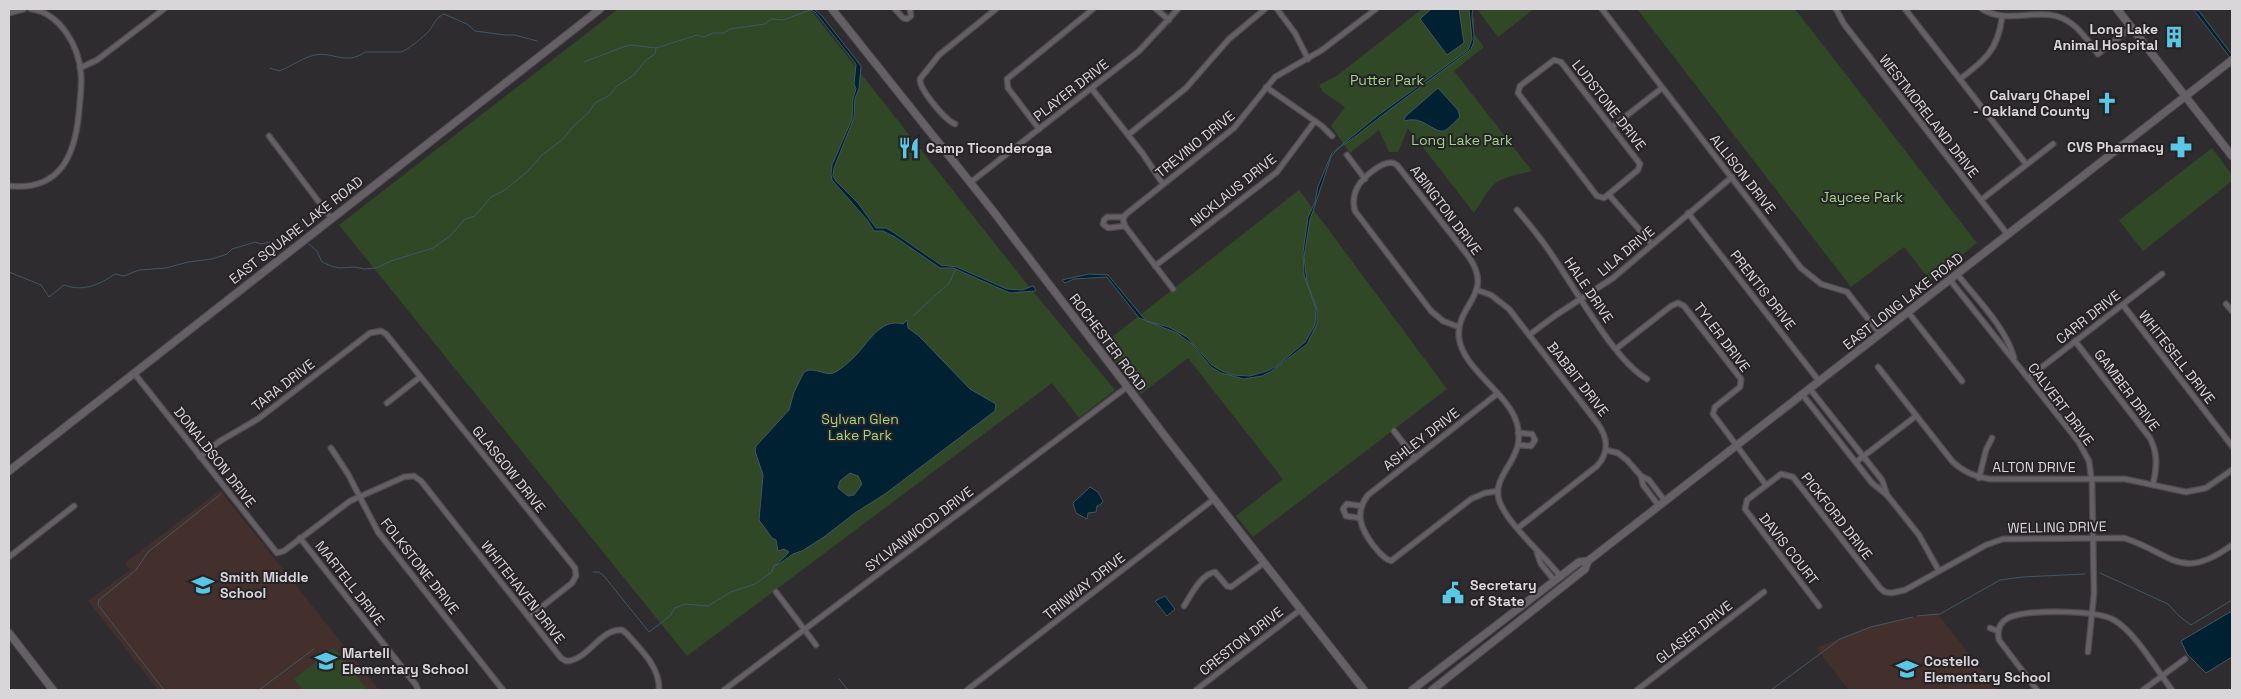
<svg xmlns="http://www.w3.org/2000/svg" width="2241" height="699" font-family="'Space Grotesk',sans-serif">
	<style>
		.education { fill: #432f2c }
		.green { fill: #304826 }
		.water { fill: #002131; stroke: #415763; fill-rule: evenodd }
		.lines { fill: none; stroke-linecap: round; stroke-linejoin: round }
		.stream { stroke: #415763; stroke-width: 1 }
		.minor-casing { stroke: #4e4a4e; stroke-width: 7 }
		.secondary-casing { stroke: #4e4a4e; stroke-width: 9 }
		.minor { stroke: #656065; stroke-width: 4.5 }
		.secondary { stroke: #656065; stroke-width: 7 }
		.labels { text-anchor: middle; stroke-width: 4; stroke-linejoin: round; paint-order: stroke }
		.poi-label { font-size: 14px; font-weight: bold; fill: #d8d6d9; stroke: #262226; text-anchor: start }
		.park-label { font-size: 14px; fill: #9ed389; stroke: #262226 }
		.street-label { font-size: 14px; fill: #d8d6d9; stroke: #262226 }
	</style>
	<rect width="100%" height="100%" fill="#2f2c30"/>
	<g class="education">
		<path d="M220,490L333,632L379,690H158L88,601L130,570L125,563Z"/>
		<path d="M1937,613L1997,690H1849L1816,648L1873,625Z"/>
	</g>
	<g class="green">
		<path d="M618,9H810L1026,283L1115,390L1079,418L1052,383L687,656L339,225Z"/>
		<path d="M1422,9H1468L1474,18V34L1484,47L1454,71L1532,171C1493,180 1495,179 1474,213L1408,128L1398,152H1389L1379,130L1350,153L1331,126L1345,107L1323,92L1319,85L1338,75Z"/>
		<path d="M1477,9H1534L1498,37Z"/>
		<path d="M1637,9H1795L1977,243L1930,280L1904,247L1851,287Z"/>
		<path d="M2212,148L2232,175V181L2143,251L2119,220Z"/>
		<path d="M1299,190L1447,389L1253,537L1236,516L1283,479L1188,358L1141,394L1102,345Z"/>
		<path d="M332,649L336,650L368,690H303L294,679Z"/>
	</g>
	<g class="water">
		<path d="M809,9H814L822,16L861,66L859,89L855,98L854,118L834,168L833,176L836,181L858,203L876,228H886L893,232L941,265L957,267L1007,289L1022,290L1033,286L1036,290L1035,291L1010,293L953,268H940L895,237L883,231H874L868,221L832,180L831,174L832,165L852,119L853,98L856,89L854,84L856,64L815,12Z"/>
		<path d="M1431,9H1459L1464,43L1447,55L1420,19Z"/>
		<path d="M1469,9H1473C1469,23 1480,39 1469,51C1433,78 1396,104 1361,132C1351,141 1338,146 1331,157L1310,220L1304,257L1307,282L1317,309V324L1307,344L1272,371L1262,376L1244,379L1221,373L1211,367L1192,344L1177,333L1139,318L1107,277L1074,279L1065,283L1062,280L1089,274L1108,275L1146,321L1169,327L1187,337L1212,365L1222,371L1232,375L1250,376L1267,371L1277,366L1305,342L1315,325L1316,309L1304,275L1303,252L1308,217L1315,202L1318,186L1332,153L1377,116L1468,50L1472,39Z"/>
		<path d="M2193,9L2199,11L2232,55V60Z"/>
		<path d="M1438,88L1458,110L1460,117C1455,121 1449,129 1444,131C1433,133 1423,115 1405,121L1404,119L1407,115Z"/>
		<path d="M907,320L908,328L919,336L970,389L996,404L995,411L885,494L855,513L824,537L802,551L793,554L779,564L774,565L772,572L769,574C774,565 783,560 789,552L784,549L778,551L776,540L772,538L759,520L763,475L755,451L756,446L789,410L794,392L804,372C815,365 827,379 837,371C842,368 848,363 852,359C867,346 879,317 903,324ZM850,473L858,476L862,484L854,495L848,496L838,488L840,481Z"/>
		<path d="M1090,487L1098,492L1103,501L1101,504L1097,506L1096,512L1088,513L1087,519L1076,513L1073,503Z"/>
		<path d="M1165,596L1175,609L1167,616L1155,601Z"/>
		<path d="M2230,612L2232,613V657L2206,673L2187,654L2181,641Z"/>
	</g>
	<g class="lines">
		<g class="stream">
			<path d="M584,62L623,47L631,45L656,48L697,35L704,37L713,33H724L730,29L765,24L771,19L783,20L810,10"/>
			<path d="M270,68L279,71C292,66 302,58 315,55C332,51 346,66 365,52H401C408,50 423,37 429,31C434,25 436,17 444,14L467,24L475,31L505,35H515L537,41"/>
			<path d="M309,244L317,251L322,262L331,266L339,268L355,267L364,269L376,268L391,261L433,248L450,236L465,219L475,216L491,197L505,190L528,171L542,155L563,139L572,128L588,113L595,103L610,95L617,86L634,75L645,61L655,54L656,48"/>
			<path d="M9,272L41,285L49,297L64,285C83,292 99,285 115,274L124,276L139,270L166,268L188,262L212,259L227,254L232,249L255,242L261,244L280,240H291"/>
			<path d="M913,316L950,282L955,270"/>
			<path d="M593,572H599L604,576L649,632L670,616L675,608L685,604L708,606L731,592L755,584L769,574"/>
			<path d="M2100,573L2168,604L2179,616L2191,625L2232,600"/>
			<path d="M1917,616L1940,614L2000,580L2022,577L2085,574"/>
			<path d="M839,679L848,690"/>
			<path d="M164,690L98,605L99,600L136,570L148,552L221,494"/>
			<path d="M259,690L314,649"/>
			<path d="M1771,690L1840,639L1871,627L1913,617"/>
		</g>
		<g class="minor-casing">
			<g id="minor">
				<path d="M895,9L903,18L907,19L911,16L910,9"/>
				<path d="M1156,9L1169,20"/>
				<path d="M1277,9L1295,33L1308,59"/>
				<path d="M1602,9L1801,268L1821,284L1847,292L1880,334"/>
				<path d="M1836,9L1844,24L2008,235"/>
				<path d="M1905,9L2026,164"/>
				<path d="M1982,9C2011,27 2044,2 2072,24C2083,32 2090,44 2098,54L2132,27"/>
				<path d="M9,13L24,9"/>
				<path d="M1554,60L1561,62L1640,164L1638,170L1604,198L1597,196L1518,93L1520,86Z"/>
				<path d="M80,68L97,60L164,9"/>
				<path d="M1960,79C1985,60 1998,50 2002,17"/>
				<path d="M1266,87L1322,126L1332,136"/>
				<path d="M1092,89L1143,154L1163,184"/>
				<path d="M955,124C945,120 919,89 920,79L939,55L996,9"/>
				<path d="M1612,127L1662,88"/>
				<path d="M1039,129L1008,88L1007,79L1093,9"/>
				<path d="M1128,135L1186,88L1229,39L1265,9"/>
				<path d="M269,136L331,218"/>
				<path d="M1347,155L1365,179"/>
				<path d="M971,182L1139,51L1178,9"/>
				<path d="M9,186C60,191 75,156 79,112C80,99 82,86 81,74C79,46 60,13 31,9"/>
				<path d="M1609,195L1652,244"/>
				<path d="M1981,200L2053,144"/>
				<path d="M1517,210C1530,225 1543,241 1554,258C1576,290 1615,361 1647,379"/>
				<path d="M1688,213L1819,381"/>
				<path d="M1124,217H1107L1104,220L1103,224L1108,228L1125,226"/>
				<path d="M1155,266L1277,172L1315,121"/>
				<path d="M1957,274C1976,298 2007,329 2014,358"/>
				<path d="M1950,280L2078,441L2089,461L2092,483L2094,593L2088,652"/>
				<path d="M1173,289L1125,226L1123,220L1125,215L1234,128L1275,77L1322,50L1376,9"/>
				<path d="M1477,290L1491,295L1509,309L1598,424C1608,438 1609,453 1597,466L1518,528"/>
				<path d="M2226,304L2232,311"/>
				<path d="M2123,305L2232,446"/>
				<path d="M1908,312L1962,381"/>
				<path d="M1459,327L1443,321L1431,311L1355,211C1353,204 1353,196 1357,188C1362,178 1386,156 1397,165L1469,257C1495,295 1455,305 1459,338C1463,368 1503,390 1515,418C1531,458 1491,471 1499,500C1506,523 1545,556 1560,576"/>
				<path d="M1529,335L1556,315L1613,278L1732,177"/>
				<path d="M2075,341L2150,438C2158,454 2157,467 2153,484"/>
				<path d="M1616,349L1671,306L1678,303L1684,306L1741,379L1740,387L1715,407L1713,414L1766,485"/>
				<path d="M1878,367L1952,461C1963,472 1975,477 1990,479H2125L2186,492L2206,488L2232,470"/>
				<path d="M134,373L277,553L284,551L350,501L404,477L414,476L421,481L561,658L566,661C588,661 600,628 622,630L627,634C641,650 660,667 659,690"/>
				<path d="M2028,378L2162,274"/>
				<path d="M1810,389L1882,480L1887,495"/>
				<path d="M1497,394L1368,495C1354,513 1361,529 1373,545C1379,552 1383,558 1391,561L1471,499L1485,493L1498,491"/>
				<path d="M1802,394L1872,483L1887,495L1919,535L1939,571"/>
				<path d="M387,403L420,377"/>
				<path d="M1394,431L1415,458"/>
				<path d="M1518,445L1531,446L1535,440L1532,434L1518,433"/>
				<path d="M331,448L348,474L378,532L503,690"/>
				<path d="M1606,450L1618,453L1627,460L1641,476L1649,480L1665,501"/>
				<path d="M200,457L220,441L258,419L370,333L381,331L386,334L575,568L576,576L572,583L529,617"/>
				<path d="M1856,462L1916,416"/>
				<path d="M1641,476L1643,485L1659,506"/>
				<path d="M1979,478L1986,450L1992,438"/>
				<path d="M1360,518L1346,516L1343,509L1347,504L1362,506"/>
				<path d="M300,538L416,685L418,690"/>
				<path d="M1537,553L1541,564L1554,580"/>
				<path d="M9,557L74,506"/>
				<path d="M776,592L816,645"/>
				<path d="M1184,606C1191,595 1201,574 1215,572L1227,586L1231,587L1264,563"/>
				<path d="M1819,606L1745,509L1747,500L1781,474L1793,477L1880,588L1885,592L1892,593L1905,590L1986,545L2003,539L2124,538C2172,553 2180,583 2232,545"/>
				<path d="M1990,628L1998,631"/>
				<path d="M724,690L1127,387"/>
				<path d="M967,690L1214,499"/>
				<path d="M1196,690L1300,610"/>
				<path d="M1637,690L1764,592"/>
				<path d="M2037,690L1999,640C1997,631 1999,623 2008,618C2026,609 2097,610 2114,620C2136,633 2156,669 2172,690"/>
				<path d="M2143,690L2185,659"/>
			</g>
		</g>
		<g class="secondary-casing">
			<g id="secondary">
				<path d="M832,9L993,211L1171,444L1364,690"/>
				<path d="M2117,9L2232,156"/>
				<path d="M9,471L600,9"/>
				<path d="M9,633L53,690"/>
				<path d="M1412,690L1579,562L1588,561L2232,60"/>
				<path d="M1432,690L1585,569L1588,561"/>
			</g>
		</g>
		<use href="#minor" class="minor"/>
		<use href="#secondary" class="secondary"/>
	</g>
	<defs>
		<g id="building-bare" transform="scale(1.725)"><path d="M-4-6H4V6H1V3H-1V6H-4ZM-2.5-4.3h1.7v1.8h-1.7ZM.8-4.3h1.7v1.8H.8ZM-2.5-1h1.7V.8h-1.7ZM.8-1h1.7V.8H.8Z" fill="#59c8e5" stroke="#262226" stroke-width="2.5" paint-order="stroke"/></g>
		<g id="church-bare" transform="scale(1.725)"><path d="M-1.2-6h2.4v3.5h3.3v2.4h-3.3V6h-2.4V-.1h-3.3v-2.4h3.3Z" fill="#59c8e5" stroke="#262226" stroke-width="2.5" paint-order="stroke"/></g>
		<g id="pharmacy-bare" transform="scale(1.725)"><path d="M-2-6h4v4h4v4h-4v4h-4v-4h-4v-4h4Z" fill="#59c8e5" stroke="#262226" stroke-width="2.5" paint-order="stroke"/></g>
		<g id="restaurant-bare" transform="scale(1.725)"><path d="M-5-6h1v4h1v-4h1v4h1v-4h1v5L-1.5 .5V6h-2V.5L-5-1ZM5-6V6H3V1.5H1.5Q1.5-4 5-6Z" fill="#59c8e5" stroke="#262226" stroke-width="2.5" paint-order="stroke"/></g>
		<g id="school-bare" transform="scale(1.725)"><path d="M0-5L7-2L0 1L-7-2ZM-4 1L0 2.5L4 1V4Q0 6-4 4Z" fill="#59c8e5" stroke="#262226" stroke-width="2.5" paint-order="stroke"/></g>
		<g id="civic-bare" transform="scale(1.725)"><path d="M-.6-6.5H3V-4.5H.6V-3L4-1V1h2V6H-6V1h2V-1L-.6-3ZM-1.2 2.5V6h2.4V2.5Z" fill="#59c8e5" stroke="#262226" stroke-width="2.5" paint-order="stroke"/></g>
	</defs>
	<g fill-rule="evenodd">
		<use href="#building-bare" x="2174" y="37"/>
		<use href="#church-bare" x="2107" y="103"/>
		<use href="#pharmacy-bare" x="2181" y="147"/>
		<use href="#restaurant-bare" x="909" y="148"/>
		<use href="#school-bare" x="203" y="585"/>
		<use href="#civic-bare" x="1453" y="593"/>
		<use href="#school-bare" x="326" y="661"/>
		<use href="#school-bare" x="1907" y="669"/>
	</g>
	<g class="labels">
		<g class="poi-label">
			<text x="2158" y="34" text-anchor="end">Long Lake<tspan x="2158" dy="16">Animal Hospital</tspan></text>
			<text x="2090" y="100" text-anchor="end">Calvary Chapel<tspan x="2090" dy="16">- Oakland County</tspan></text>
			<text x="2164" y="152" text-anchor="end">CVS Pharmacy</text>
			<text x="926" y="153">Camp Ticonderoga</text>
			<text x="220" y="582">Smith Middle<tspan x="220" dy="16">School</tspan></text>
			<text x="1470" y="590">Secretary<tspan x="1470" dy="16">of State</tspan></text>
			<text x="342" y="658">Martell<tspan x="342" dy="16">Elementary School</tspan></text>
			<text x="1924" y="666">Costello<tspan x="1924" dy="16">Elementary School</tspan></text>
		</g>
		<g class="park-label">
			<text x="1387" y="85">Putter Park</text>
			<text x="1462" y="145">Long Lake Park</text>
			<text x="1862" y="202">Jaycee Park</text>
			<text x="860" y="424">Sylvan Glen<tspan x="860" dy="16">Lake Park</tspan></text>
		</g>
		<g class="street-label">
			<text transform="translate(1071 90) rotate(-38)" y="5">PLAYER DRIVE</text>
			<text transform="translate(1609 105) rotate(52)" y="5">LUDSTONE DRIVE</text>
			<text transform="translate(1929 116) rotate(52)" y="5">WESTMORELAND DRIVE</text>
			<text transform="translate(1195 144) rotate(-39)" y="5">TREVINO DRIVE</text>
			<text transform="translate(1743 174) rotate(52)" y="5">ALLISON DRIVE</text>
			<text transform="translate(1233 190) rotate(-39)" y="5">NICKLAUS DRIVE</text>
			<text transform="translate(1446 210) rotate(53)" y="5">ABINGTON DRIVE</text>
			<text transform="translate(296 230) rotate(-38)" y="5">EAST SQUARE LAKE ROAD</text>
			<text transform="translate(1626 251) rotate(-40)" y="5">LILA DRIVE</text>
			<text transform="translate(1589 290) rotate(56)" y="5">HALE DRIVE</text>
			<text transform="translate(1763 290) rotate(52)" y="5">PRENTIS DRIVE</text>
			<text transform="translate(1903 301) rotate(-38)" y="5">EAST LONG LAKE ROAD</text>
			<text transform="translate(2088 317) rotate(-38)" y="5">CARR DRIVE</text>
			<text transform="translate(1722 337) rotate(53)" y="5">TYLER DRIVE</text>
			<text transform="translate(1108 342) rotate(53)" y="5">ROCHESTER ROAD</text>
			<text transform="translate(2177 357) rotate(52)" y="5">WHITESELL DRIVE</text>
			<text transform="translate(1578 379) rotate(52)" y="5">BABBIT DRIVE</text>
			<text transform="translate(283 385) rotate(-38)" y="5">TARA DRIVE</text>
			<text transform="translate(2127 390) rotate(53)" y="5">GAMBER DRIVE</text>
			<text transform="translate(2061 404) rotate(53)" y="5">CALVERT DRIVE</text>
			<text transform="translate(1421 439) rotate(-38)" y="5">ASHLEY DRIVE</text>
			<text transform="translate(215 457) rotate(52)" y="5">DONALDSON DRIVE</text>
			<text x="2034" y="472">ALTON DRIVE</text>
			<text transform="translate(509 469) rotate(51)" y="5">GLASGOW DRIVE</text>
			<text transform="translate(1837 516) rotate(52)" y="5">PICKFORD DRIVE</text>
			<text transform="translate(2057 527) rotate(-1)" y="5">WELLING DRIVE</text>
			<text transform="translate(919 529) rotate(-37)" y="5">SYLVANWOOD DRIVE</text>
			<text transform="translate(1789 549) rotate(52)" y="5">DAVIS COURT</text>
			<text transform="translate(420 566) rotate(52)" y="5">FOLKSTONE DRIVE</text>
			<text transform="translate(350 583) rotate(52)" y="5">MARTELL DRIVE</text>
			<text transform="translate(1084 586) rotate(-38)" y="5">TRINWAY DRIVE</text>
			<text transform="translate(523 592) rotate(52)" y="5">WHITEHAVEN DRIVE</text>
			<text transform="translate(1694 632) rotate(-38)" y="5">GLASER DRIVE</text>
			<text transform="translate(1241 641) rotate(-38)" y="5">CRESTON DRIVE</text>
		</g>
	</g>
	<rect width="2241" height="699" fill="none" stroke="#d8d6d9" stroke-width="20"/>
</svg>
